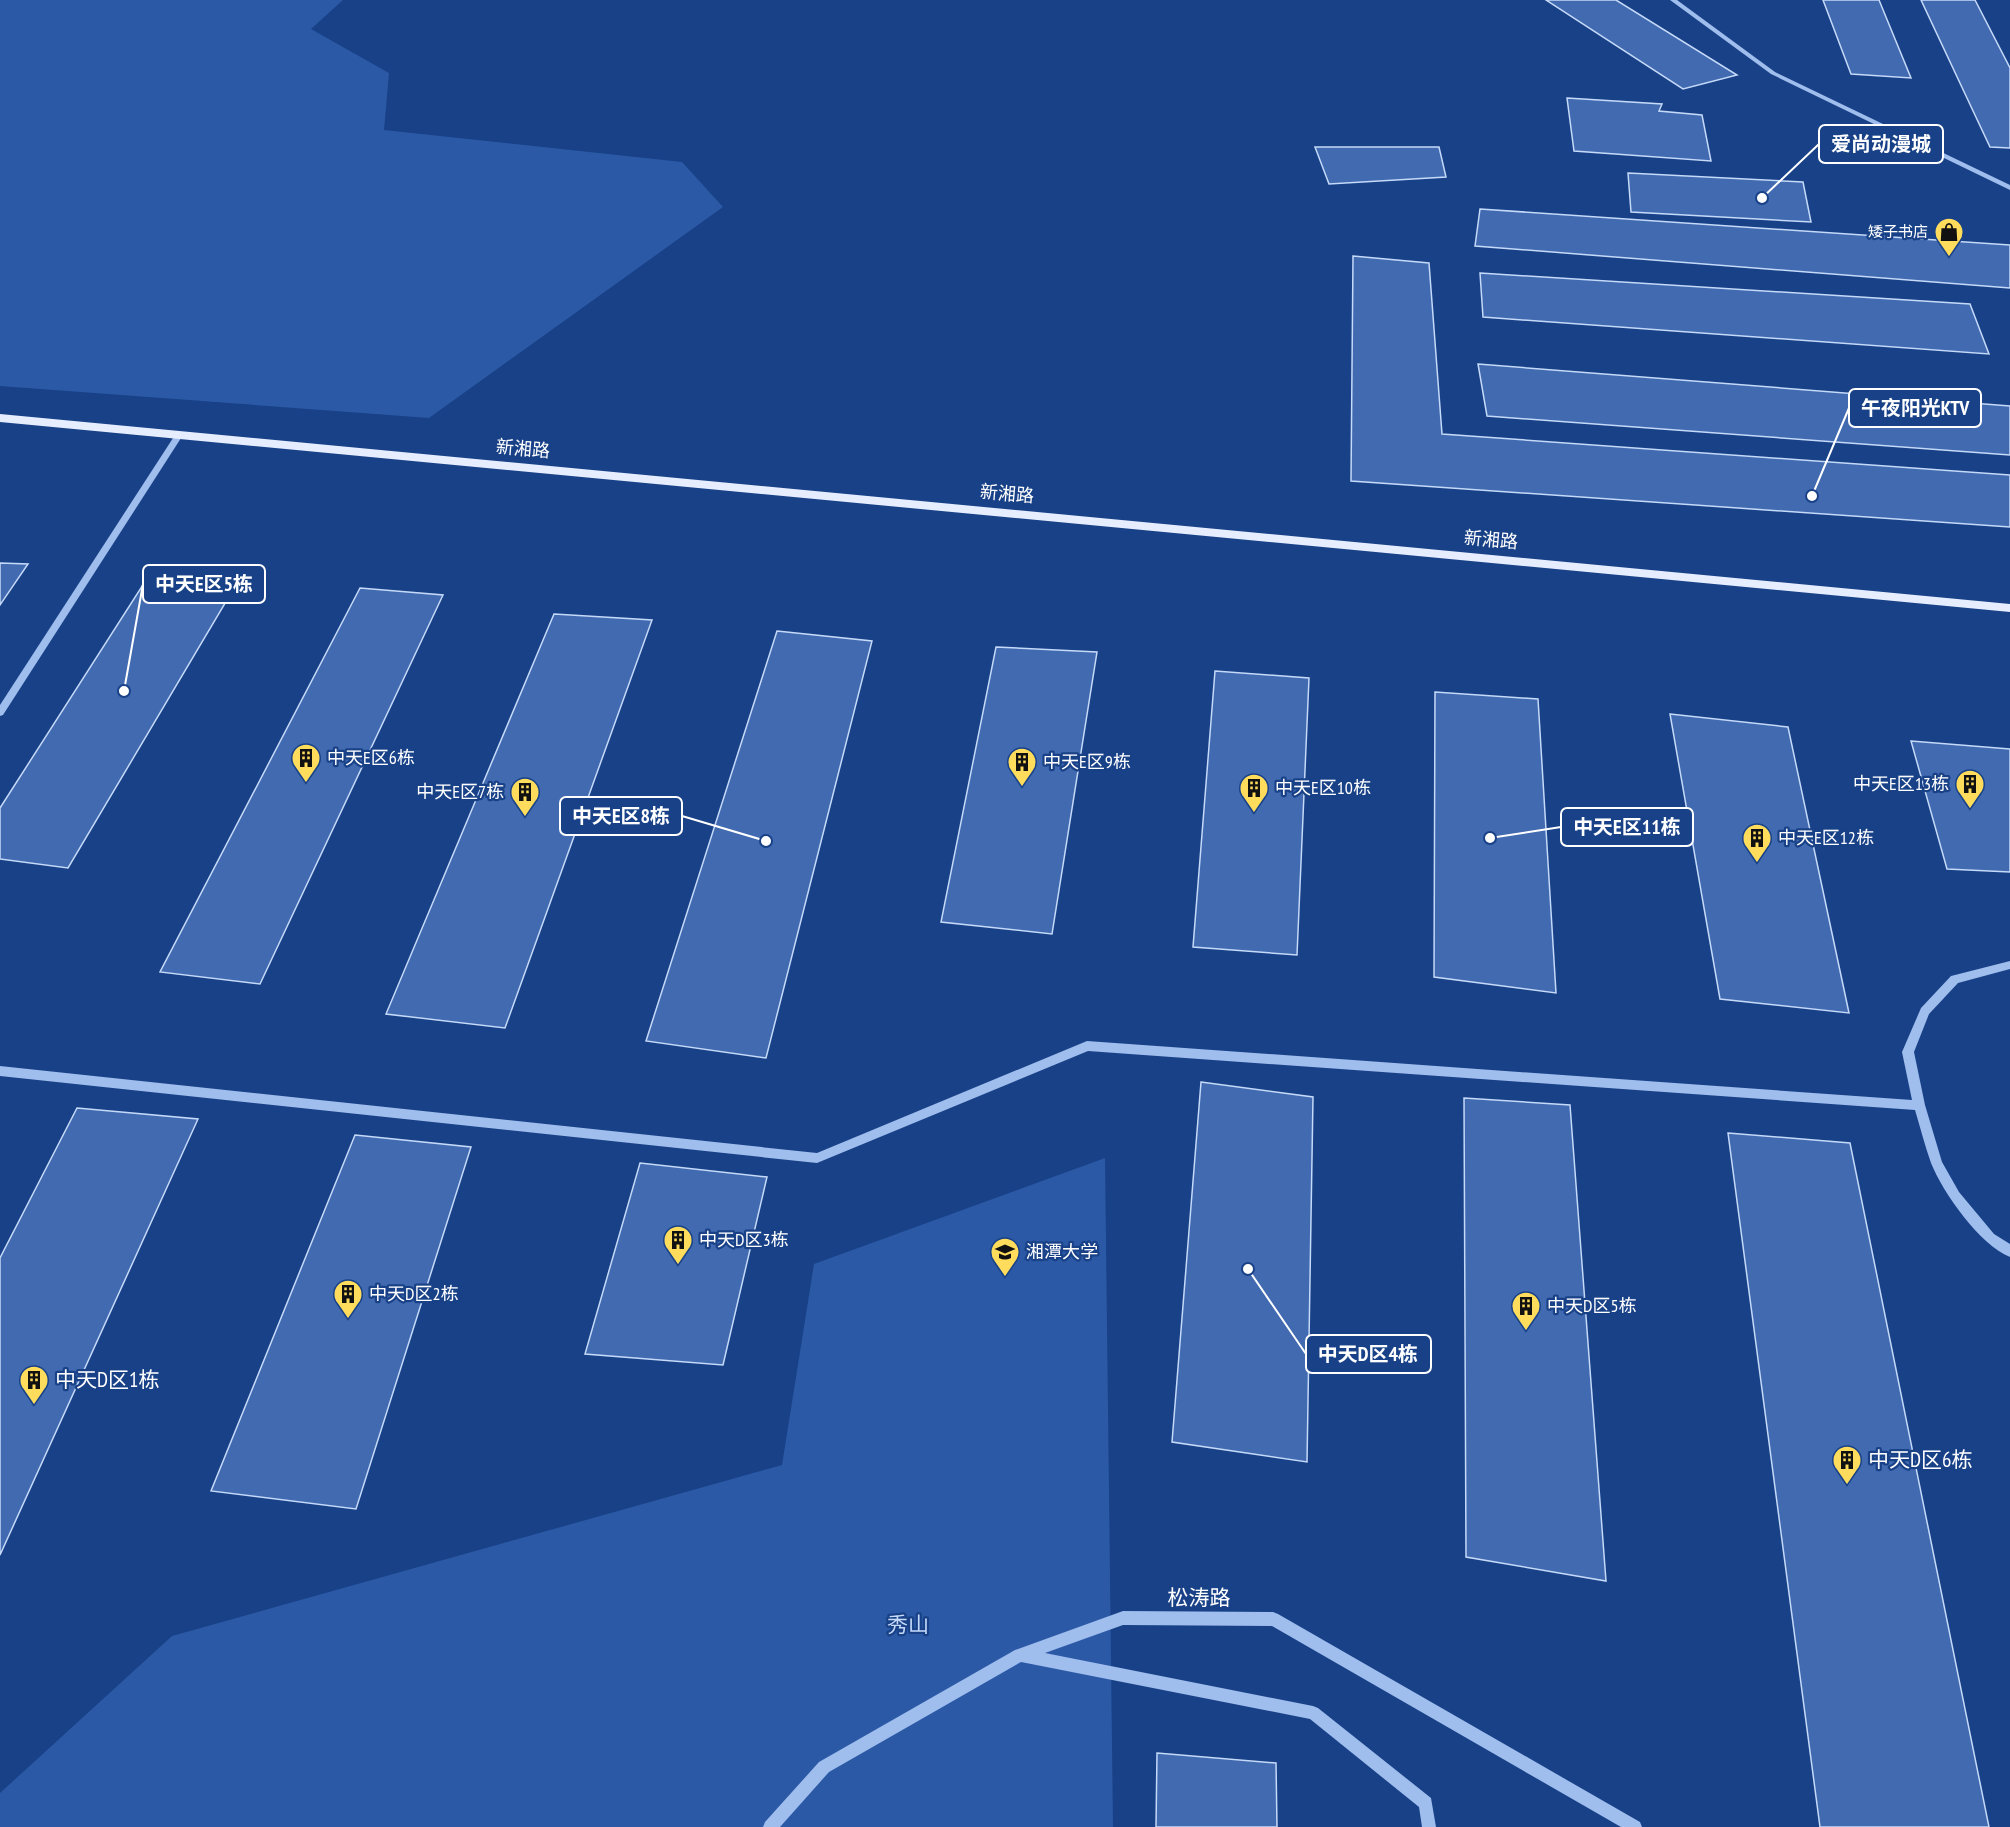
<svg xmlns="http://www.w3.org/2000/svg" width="2010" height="1827" font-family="'PT Sans Narrow','Noto Sans SC',sans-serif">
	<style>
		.green { fill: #2b59a5 }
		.building { fill: #416ab0; stroke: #c5d9f9; stroke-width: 1.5 }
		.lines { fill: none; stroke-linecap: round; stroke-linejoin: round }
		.minor { fill: #9fbded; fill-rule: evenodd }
		.major { fill: #e5edff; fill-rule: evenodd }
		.labels { text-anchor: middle; stroke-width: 4.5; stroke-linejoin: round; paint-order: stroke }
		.far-poi-label { font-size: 15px; fill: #fff; stroke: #184187; text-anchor: end }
		.street-label { font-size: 18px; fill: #fff; stroke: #184187 }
		.poi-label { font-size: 18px; fill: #fff; stroke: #184187; text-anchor: start }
		.near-poi-label { font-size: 21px; fill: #fff; stroke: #184187; text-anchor: start }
		.near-street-label { font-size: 21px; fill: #fff; stroke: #184187 }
		.near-park-label { font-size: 21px; fill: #c5d9f9; stroke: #184187 }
		.leader { fill: none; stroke: #fff; stroke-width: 2 }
		.callout-dot { fill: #fff; stroke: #184187; stroke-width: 2 }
		.callout { fill: #184187; stroke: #fff; stroke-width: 2 }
		.callout-label { font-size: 20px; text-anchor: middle; font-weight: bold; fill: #fff }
	</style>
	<rect width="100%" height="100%" fill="#184187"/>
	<g class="green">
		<path d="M0,0H343L311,29L389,73L384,130L682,162L723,207L429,418L0,386Z"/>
		<path d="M1105,1158L1113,1827H0V1793L172,1636L782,1465L814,1264Z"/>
	</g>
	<g class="building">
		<path d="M1546,0H1616L1737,75L1683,89Z"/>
		<path d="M1823,0H1879L1911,78L1851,74Z"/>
		<path d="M1921,0H1975L2010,68V148L1990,147Z"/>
		<path d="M1567,98L1662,104L1659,111L1702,115L1711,161L1574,151Z"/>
		<path d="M1315,147H1439L1446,177L1329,184Z"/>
		<path d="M1628,173L1803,182L1811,222L1631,212Z"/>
		<path d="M1480,209L2010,245V288L1475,246Z"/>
		<path d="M1353,256L1429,263L1442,434L2010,475V527L1351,481Z"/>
		<path d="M1480,273L1970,304L1989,354L1483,317Z"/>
		<path d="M1478,364L2010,406V455L1487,416Z"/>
		<path d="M0,563L28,564L0,605Z"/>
		<path d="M155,566L243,573L68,868L0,859V808Z"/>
		<path d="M360,588L443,595L260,984L160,972Z"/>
		<path d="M554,614L652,620L505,1028L386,1014Z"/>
		<path d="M777,631L872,641L766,1058L646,1041Z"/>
		<path d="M996,647L1097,652L1052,934L941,922Z"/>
		<path d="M1215,671L1309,678L1297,955L1193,947Z"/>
		<path d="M1435,692L1538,699L1556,993L1434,977Z"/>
		<path d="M1670,714L1788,727L1849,1013L1720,999Z"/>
		<path d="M1911,741L2010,749V872L1947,869Z"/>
		<path d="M1201,1082L1313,1097L1307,1462L1172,1442Z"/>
		<path d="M1464,1098L1570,1105L1606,1581L1466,1557Z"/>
		<path d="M77,1108L198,1119L0,1555V1258Z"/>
		<path d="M1728,1133L1850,1143L1989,1827H1820Z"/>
		<path d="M355,1135L471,1147L356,1509L211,1491Z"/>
		<path d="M640,1163L767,1177L723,1365L585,1354Z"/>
		<path d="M1157,1753L1276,1763L1277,1827H1156Z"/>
	</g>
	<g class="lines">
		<g class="minor">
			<path d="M1670,0H1677L1775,72L2010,185V190L1771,74Z"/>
			<path d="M179,432L183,435L3,715L0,716V705L175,435Z"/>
			<path d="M2010,961V969L1958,983L1929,1014L1914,1052L1925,1105L1942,1162L1959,1192L1994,1234L2010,1244V1257C1980,1245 1943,1193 1931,1163C1925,1146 1920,1127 1915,1110L1088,1051L817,1163L0,1076V1066L817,1153L1087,1041L1912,1100L1902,1052L1921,1008L1951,976Z"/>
			<path d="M1123,1611L1273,1612L1278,1614L1640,1822L1642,1827H1621L1272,1626L1123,1625L1045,1653L1313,1706L1318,1708L1431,1798L1436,1827H1422L1419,1807L1310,1719L1021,1662L829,1772L780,1827H763L765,1822L819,1762L1015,1650Z"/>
		</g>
		<path class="major" d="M0,414L2010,604V612L0,422Z"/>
	</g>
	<defs>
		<g id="shop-pin" transform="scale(1.5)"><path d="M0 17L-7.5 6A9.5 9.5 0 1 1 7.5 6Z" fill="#ffdc5b" stroke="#184187"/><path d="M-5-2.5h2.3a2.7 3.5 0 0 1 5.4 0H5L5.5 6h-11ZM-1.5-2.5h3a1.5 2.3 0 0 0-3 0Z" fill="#111"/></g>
		<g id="building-pin" transform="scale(1.5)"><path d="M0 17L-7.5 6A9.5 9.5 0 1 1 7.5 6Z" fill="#ffdc5b" stroke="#184187"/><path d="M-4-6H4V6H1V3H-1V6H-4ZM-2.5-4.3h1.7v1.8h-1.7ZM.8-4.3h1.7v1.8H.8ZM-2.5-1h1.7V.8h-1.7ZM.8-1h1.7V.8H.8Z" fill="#111"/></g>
		<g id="university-pin" transform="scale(1.5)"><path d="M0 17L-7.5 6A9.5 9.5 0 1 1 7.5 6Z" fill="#ffdc5b" stroke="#184187"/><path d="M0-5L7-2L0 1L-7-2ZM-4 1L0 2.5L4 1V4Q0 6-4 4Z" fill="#111"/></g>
	</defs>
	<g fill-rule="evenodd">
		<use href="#shop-pin" x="1949" y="232"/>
		<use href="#building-pin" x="306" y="758"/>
		<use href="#building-pin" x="1022" y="762"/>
		<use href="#building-pin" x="1970" y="784"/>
		<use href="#building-pin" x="1254" y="788"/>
		<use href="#building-pin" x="525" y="792"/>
		<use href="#building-pin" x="1757" y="838"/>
		<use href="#building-pin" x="678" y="1240"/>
		<use href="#university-pin" x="1005" y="1252"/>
		<use href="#building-pin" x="348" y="1294"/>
		<use href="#building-pin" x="1526" y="1306"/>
		<use href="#building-pin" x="34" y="1380"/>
		<use href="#building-pin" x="1847" y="1460"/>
	</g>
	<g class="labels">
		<g class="far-poi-label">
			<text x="1928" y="237">矮子书店</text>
		</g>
		<g class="street-label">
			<text transform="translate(523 449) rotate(5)" y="6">新湘路</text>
			<text transform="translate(1007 494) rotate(5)" y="6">新湘路</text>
			<text transform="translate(1491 540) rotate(5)" y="6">新湘路</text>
		</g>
		<g class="poi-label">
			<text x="327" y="764">中天E区6栋</text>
			<text x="1043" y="768">中天E区9栋</text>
			<text x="1949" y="790" text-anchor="end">中天E区13栋</text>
			<text x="1275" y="794">中天E区10栋</text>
			<text x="504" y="798" text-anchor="end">中天E区7栋</text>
			<text x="1778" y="844">中天E区12栋</text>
			<text x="699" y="1246">中天D区3栋</text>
			<text x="1026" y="1258">湘潭大学</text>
			<text x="369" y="1300">中天D区2栋</text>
			<text x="1547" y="1312">中天D区5栋</text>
		</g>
		<g class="near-poi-label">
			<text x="55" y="1387">中天D区1栋</text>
			<text x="1868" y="1467">中天D区6栋</text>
		</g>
		<g class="near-street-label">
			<text x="1199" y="1605">松涛路</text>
		</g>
		<g class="near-park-label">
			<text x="908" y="1632">秀山</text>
		</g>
	</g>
	<path class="leader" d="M1762 198L1819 144M1812 496L1849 408M124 691L143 584M766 841L682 816M1490 838L1561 827M1248 1269L1306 1354"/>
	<g class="callout-dot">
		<circle cx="1762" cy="198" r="6"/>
		<circle cx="1812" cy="496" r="6"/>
		<circle cx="124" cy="691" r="6"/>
		<circle cx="766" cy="841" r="6"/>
		<circle cx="1490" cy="838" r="6"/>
		<circle cx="1248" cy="1269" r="6"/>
	</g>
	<g class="callout">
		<rect x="1819" y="125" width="124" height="38" rx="6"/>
		<rect x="1849" y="389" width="132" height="38" rx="6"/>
		<rect x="143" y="565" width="122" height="38" rx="6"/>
		<rect x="560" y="797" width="122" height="38" rx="6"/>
		<rect x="1561" y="808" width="132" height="38" rx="6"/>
		<rect x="1306" y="1335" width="125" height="38" rx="6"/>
	</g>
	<g class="callout-label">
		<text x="1881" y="151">爱尚动漫城</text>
		<text x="1915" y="415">午夜阳光KTV</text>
		<text x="204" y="591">中天E区5栋</text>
		<text x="621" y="823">中天E区8栋</text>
		<text x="1627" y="834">中天E区11栋</text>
		<text x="1368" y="1361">中天D区4栋</text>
	</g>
</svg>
